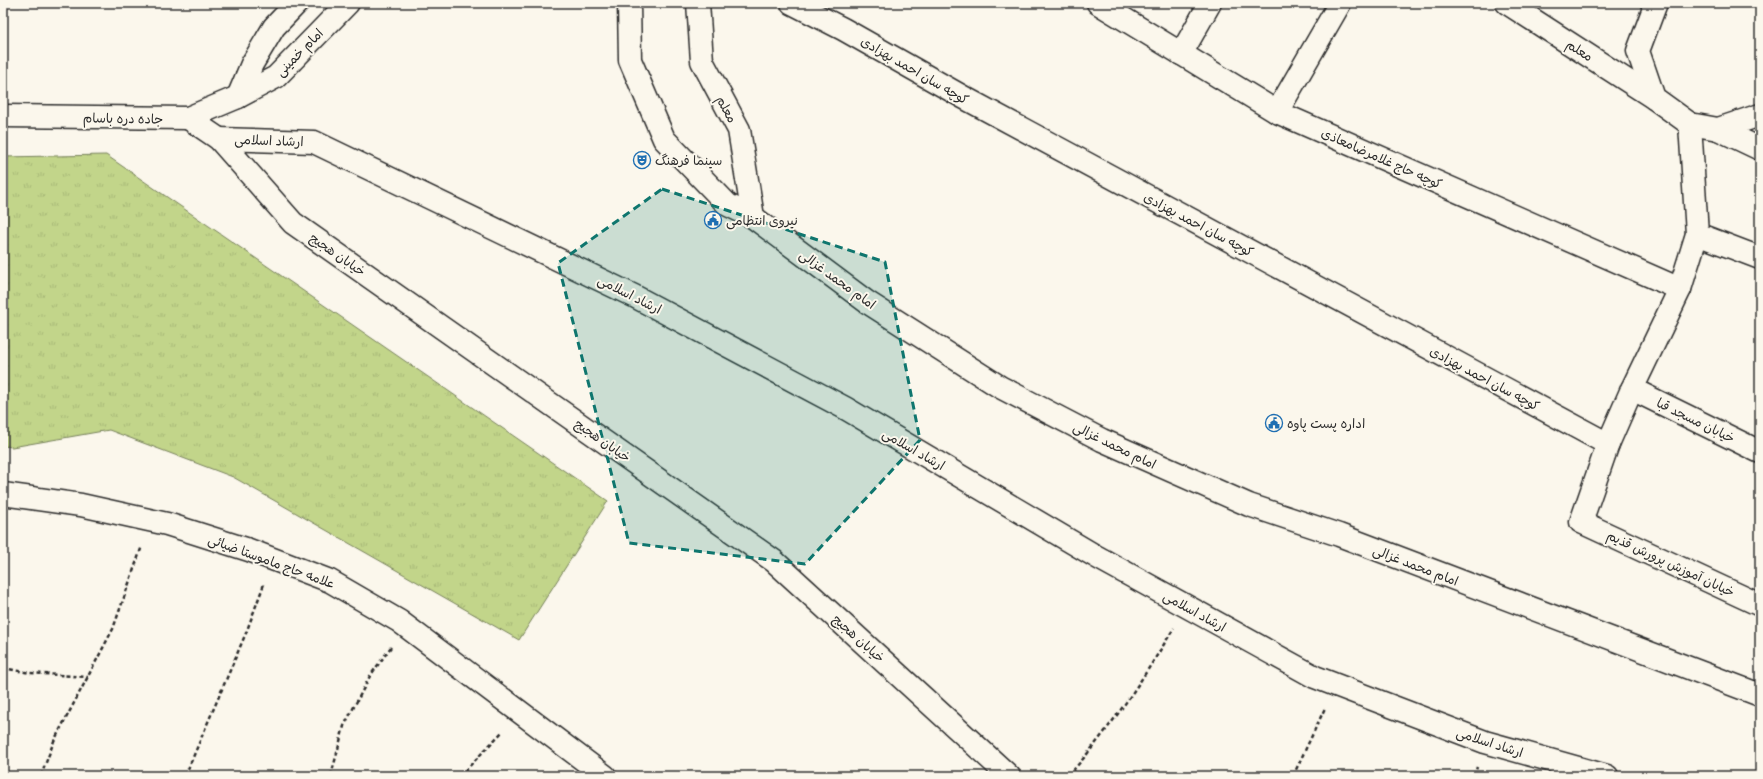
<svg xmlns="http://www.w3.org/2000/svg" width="1763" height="779" font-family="Sriracha,'Playpen Sans Arabic',sans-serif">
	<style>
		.park { fill: url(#park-tufts); stroke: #76805a }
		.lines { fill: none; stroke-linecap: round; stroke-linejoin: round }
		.minor-casing { stroke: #2b2b2b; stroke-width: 25 }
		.tertiary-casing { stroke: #2b2b2b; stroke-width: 25 }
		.primary-casing { stroke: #2b2b2b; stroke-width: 25 }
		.path { stroke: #2b2b2b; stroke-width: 2.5; stroke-dasharray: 4 3; stroke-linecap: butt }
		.minor { stroke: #fbf7ec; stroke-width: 22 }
		.tertiary { stroke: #fbf7ec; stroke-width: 22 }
		.primary { stroke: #fbf7ec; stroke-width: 22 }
		.marked { fill: #0f766e; fill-opacity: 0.2; stroke: #0f766e; stroke-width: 3; stroke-dasharray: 8 5; stroke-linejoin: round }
		.labels { text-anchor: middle; stroke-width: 4; stroke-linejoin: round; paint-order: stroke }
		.street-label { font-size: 13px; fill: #2b2b2b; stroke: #fbf7ec }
		.poi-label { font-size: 13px; fill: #2b2b2b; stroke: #fbf7ec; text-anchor: start }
	</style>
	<defs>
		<pattern id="park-tufts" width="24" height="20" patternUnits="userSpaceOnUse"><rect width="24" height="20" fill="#c2d58a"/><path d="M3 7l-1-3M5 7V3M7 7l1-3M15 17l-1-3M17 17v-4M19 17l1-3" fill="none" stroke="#a7b777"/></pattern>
	</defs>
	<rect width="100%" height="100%" fill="#fbf7ec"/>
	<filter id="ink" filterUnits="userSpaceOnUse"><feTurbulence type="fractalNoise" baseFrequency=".025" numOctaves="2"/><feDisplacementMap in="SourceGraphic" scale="8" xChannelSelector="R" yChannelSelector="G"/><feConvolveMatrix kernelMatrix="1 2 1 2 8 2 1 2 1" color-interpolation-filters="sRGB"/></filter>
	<g filter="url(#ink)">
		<path class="park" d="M106,155L608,501L519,640L233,477L109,430L12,447L3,446V157Z"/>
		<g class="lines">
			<g class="minor-casing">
				<g id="minor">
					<path d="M792,3L843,29L963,97L1608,444"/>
					<path d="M1098,3L1277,112L1680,289"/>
					<path d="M1656,3L1638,51L1654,98L1690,124L1718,129L1760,115"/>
					<path d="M1181,54L1210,3"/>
					<path d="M1277,112L1340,3"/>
					<path d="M188,118L219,139L293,223L774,561L1009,776"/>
					<path d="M1690,124L1697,234L1680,289L1632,389L1608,444L1581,522L1760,605"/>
					<path d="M1718,129L1760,149"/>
					<path d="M219,139L314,142L634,296L845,408L1097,557L1315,677L1485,742L1607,776"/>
					<path d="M1697,234L1760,258"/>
					<path d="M1632,389L1760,452"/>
					<path d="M3,494L81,505L167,524L249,550L330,581L399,621L605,776"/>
				</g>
			</g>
			<g class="tertiary-casing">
				<g id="tertiary">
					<path d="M698,3L702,61L739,130L753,217"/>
					<path d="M1507,3L1654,98"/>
					<path d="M1652,3L1655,4"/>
					<path d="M238,97L252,64L274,27L297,3"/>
					<path d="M3,116L188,118L238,97L276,77L348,3"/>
				</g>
			</g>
			<g class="primary-casing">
				<path id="primary" d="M629,3L630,60L664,139L728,205L753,217L867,302L1000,387L1102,440L1249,505L1339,535L1760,695"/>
			</g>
			<g class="path">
				<path d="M3,668L30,673L88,677"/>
				<path d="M41,776L54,741L113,629L142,546"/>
				<path d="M185,776L246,633L264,584"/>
				<path d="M331,776L344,726L370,676L391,647"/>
				<path d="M460,776L503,731"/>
				<path d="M1068,776C1109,731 1142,680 1174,628"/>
				<path d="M1293,776L1325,708"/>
				<path d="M1474,776L1477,767"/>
			</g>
			<use href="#minor" class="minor"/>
			<use href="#tertiary" class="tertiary"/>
			<use href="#primary" class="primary"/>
		</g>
	</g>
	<path class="marked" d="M662,189L885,262L920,440L805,564L629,543L558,263Z"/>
	<defs>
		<g id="theatre-ring" transform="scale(0.9)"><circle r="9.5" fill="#fbf7ec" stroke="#1f6fb2" stroke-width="1.5"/><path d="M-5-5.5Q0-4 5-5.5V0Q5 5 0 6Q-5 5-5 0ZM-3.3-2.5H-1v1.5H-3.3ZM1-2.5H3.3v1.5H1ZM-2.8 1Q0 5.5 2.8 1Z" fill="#1f6fb2"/></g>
		<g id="civic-ring" transform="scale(0.9)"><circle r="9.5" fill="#fbf7ec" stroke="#1f6fb2" stroke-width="1.5"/><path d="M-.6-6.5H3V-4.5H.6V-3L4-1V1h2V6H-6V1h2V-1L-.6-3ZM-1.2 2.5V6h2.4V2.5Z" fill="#1f6fb2"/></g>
	</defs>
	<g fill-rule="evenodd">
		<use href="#theatre-ring" x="642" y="160"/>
		<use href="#civic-ring" x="713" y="220"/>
		<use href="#civic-ring" x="1274" y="423"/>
	</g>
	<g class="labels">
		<g class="street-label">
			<text transform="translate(1580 50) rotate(33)" y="5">معلم</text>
			<text transform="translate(299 52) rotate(-45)" y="5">امام خمینی</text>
			<text transform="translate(915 70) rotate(30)" y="5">کوچه سان احمد بهزادی</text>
			<text transform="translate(727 109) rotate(62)" y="5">معلم</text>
			<text transform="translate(123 118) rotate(1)" y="5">جاده دره باسام</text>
			<text transform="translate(269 140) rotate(2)" y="5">ارشاد اسلامی</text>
			<text transform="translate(1382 158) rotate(24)" y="5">کوچه حاج غلامرضامعاذی</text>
			<text transform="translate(1199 224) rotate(28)" y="5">کوچه سان احمد بهزادی</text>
			<text transform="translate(338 254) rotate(35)" y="5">خیابان هجیج</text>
			<text transform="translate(838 279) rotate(36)" y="5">امام محمد غزالی</text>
			<text transform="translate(630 294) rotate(27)" y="5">ارشاد اسلامی</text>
			<text transform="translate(1485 378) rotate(28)" y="5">کوچه سان احمد بهزادی</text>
			<text transform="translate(1696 420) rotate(26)" y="5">خیابان مسجد قبا</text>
			<text transform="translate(603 440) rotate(35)" y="5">خیابان هجیج</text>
			<text transform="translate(1115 445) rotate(26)" y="5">امام محمد غزالی</text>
			<text transform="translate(914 449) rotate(30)" y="5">ارشاد اسلامی</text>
			<text transform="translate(272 561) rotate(20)" y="5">علامه حاج ماموستا ضیائی</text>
			<text transform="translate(1671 563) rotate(25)" y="5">خیابان آموزش پرورش قذیم</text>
			<text transform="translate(1416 565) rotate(21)" y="5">امام محمد غزالی</text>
			<text transform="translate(1195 611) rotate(29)" y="5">ارشاد اسلامی</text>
			<text transform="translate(859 638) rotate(42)" y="5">خیابان هجیج</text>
			<text transform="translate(1490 742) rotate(18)" y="5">ارشاد اسلامی</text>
		</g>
		<g class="poi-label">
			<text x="655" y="165">سینما فرهنگ</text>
			<text x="726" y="225">نیروی انتظامی</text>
			<text x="1287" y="428">اداره پست پاوه</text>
		</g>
	</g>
	<rect width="1763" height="779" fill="none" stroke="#fbf7ec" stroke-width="16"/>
	<rect x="8" y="8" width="1747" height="763" fill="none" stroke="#2b2b2b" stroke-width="1.5" filter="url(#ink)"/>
</svg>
